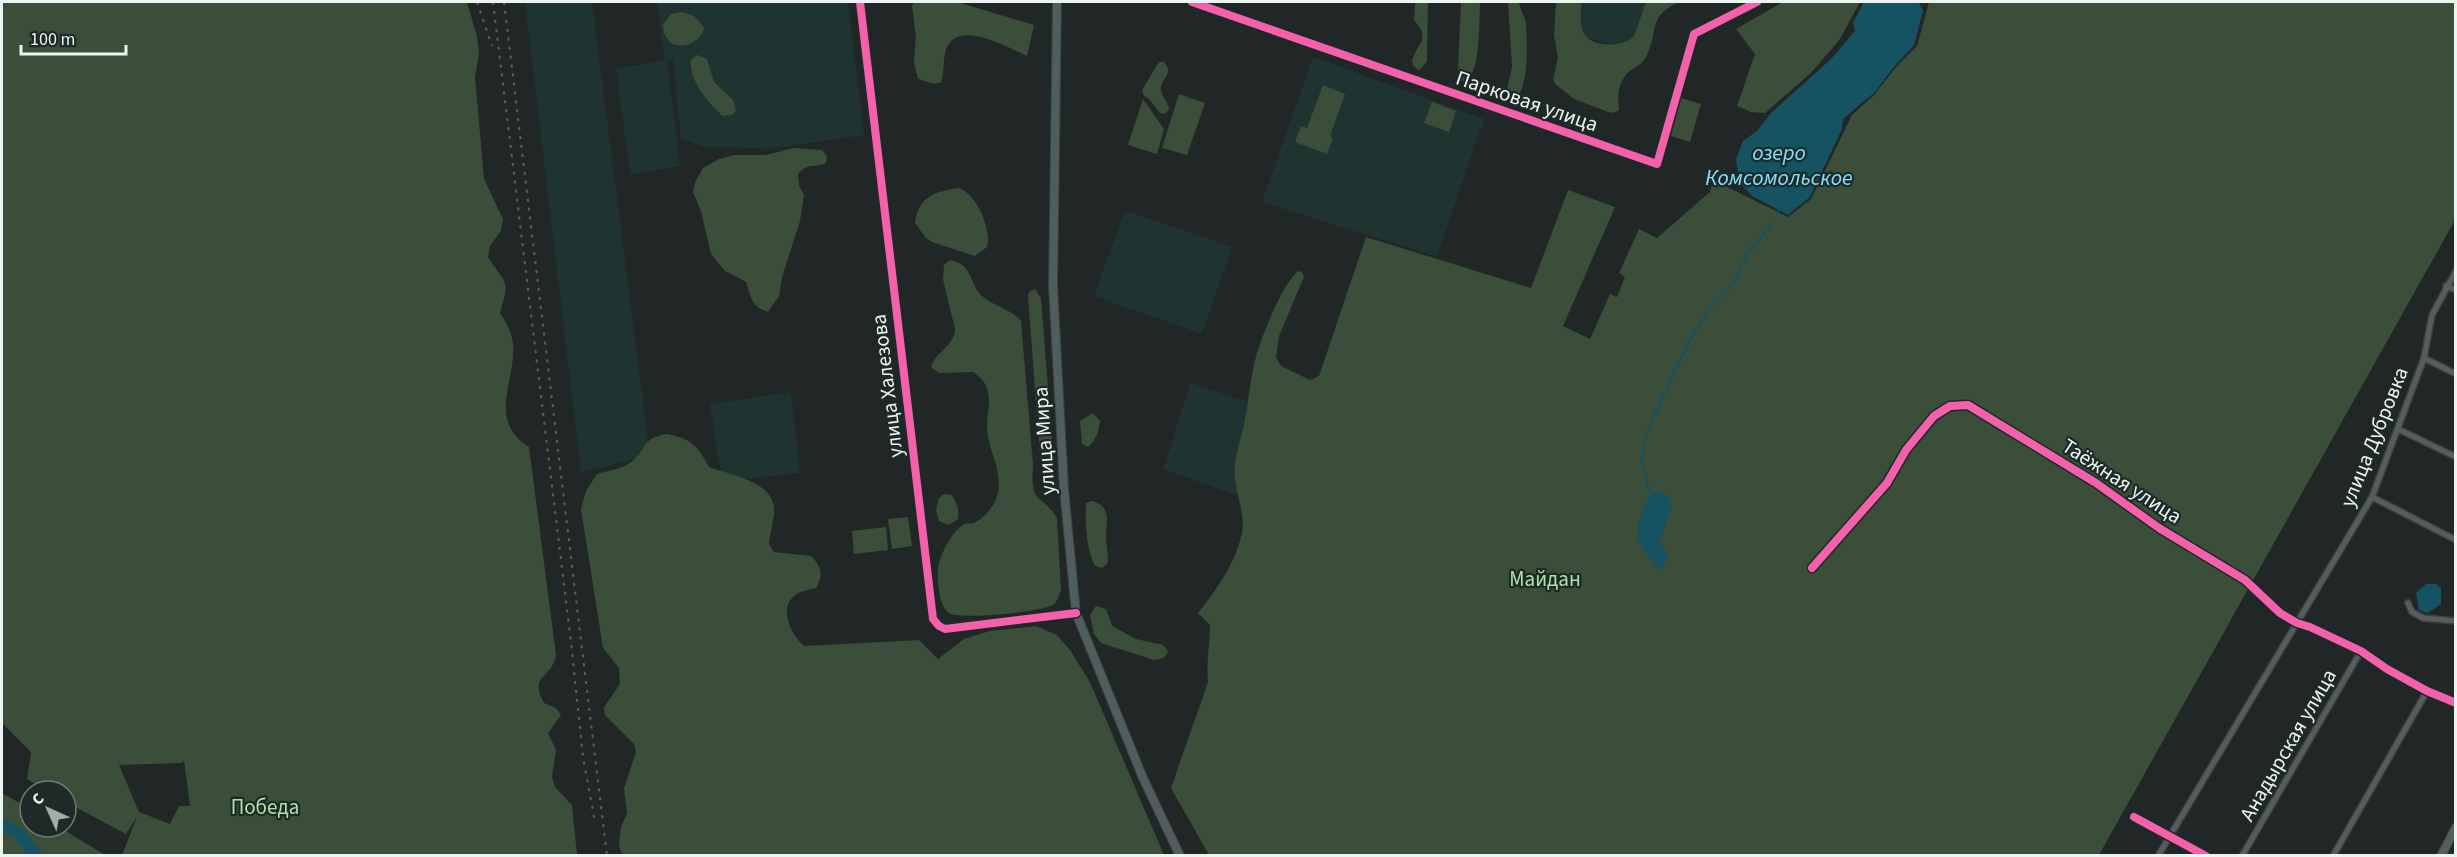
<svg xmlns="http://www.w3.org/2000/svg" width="2457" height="857" font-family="'Source Sans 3',sans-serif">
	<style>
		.built { fill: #1f3330 }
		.green { fill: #3a4e39; fill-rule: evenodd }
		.water { fill: #155262 }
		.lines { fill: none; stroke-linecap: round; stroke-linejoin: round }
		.stream { stroke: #155262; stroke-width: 2 }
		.river { stroke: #155262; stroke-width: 12 }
		.street-casing { stroke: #3b4140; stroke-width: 8 }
		.secondary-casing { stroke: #3b4140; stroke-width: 10 }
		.primary-casing { stroke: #3b4140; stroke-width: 10 }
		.street { stroke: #575d5c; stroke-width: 5 }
		.secondary { stroke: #535e5d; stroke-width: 8 }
		.primary { stroke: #4f5e5d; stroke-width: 8 }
		.rail { stroke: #5c6160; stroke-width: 2; stroke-dasharray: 3 6; stroke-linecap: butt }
		.cycleway-casing { stroke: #1d2a28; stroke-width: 11 }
		.cycleway { stroke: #f560ab; stroke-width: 8 }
		.labels { text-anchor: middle; stroke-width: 4.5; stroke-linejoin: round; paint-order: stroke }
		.street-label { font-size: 21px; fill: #ecf4f2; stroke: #1d2a28 }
		.park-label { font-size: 21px; fill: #ade3a6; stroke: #1d2a28 }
		.water-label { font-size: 22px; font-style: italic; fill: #80e0fd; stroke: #1d2a28 }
	</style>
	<rect width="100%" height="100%" fill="#202726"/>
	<g class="built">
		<path d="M525,2H592L650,456L581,472Z"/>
		<path d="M657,2H848L864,135L769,149L701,146L681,138L673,60L667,61L680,166L630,175L616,68L665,61Z"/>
		<path d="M1567,2H1659L1645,54L1570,33Z"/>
		<path d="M1313,57L1484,119L1437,257L1262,202Z"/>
		<path d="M1125,211L1232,247L1202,334L1094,296Z"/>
		<path d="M1191,383L1297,418L1267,506L1163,469Z"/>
		<path d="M791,392L800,473L722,481L710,404Z"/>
	</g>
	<g class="green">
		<path d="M2,2H467L477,37L479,53L475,77L484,179L503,219L501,231L490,246L488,257C507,287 510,278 500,313C504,319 509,327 511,334C523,372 482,417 529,447L556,655C553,678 528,674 544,703L556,708L561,715L548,733L556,750L552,777L555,787L572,805L577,855H122L137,817L126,834L66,802V791H47L27,779L31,752L2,723ZM184,761L190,806H179L170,824L139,812L119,765L182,763Z"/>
		<path d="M914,2H957L1034,25L1027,56C1009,48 962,21 948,45C942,56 945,70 941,82L934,84L918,79L914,62L916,37L912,6Z"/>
		<path d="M1415,2H1428L1427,62L1419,70L1414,67L1412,61C1417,42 1432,41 1414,20Z"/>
		<path d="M1461,2H1480C1479,21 1481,68 1467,81H1461L1458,69Z"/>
		<path d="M1508,2H1519C1520,10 1525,16 1526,24C1527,40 1530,92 1513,100L1507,89L1512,67Z"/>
		<path d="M1556,2H1581C1581,12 1579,26 1585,35C1594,48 1625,47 1634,36L1646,2H1680C1647,16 1659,29 1647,55C1644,63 1637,66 1630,71C1617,82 1618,95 1619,110L1614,113L1608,112L1574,99L1555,84L1553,79L1558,58L1554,35Z"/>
		<path d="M1783,2H1860L1840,39L1811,73L1765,113L1751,112L1737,106L1755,54L1736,29Z"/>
		<path d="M1929,2H2455V220L2099,855H1209L1171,788L1208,682C1206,663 1210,644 1210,625L1198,613C1217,589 1235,564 1242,533C1245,515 1237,496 1235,479C1233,461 1239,445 1243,429C1248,408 1249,386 1254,365C1258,344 1282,284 1298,271L1302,272L1304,277L1279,336L1276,357L1281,366L1310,380L1319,376L1366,237L1531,288L1568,190L1615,207L1563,326L1590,339L1610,294L1617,297L1625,277L1619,273L1639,229L1657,238L1710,192L1713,180L1788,217L1811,199L1852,115L1875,94L1895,68L1917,46Z"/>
		<path d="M682,12L694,16L704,27C702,47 664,57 663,25L671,14Z"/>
		<path d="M697,55L707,59L714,82L733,100L736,110L734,114L723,116C708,103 689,81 691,60Z"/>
		<path d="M1159,62H1164C1175,74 1160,79 1161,90C1162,97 1168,102 1169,109L1165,114L1160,113L1149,99L1144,96L1142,90Z"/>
		<path d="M1323,85L1345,94L1330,136L1333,138L1327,154L1295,142L1301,126L1307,128Z"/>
		<path d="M1179,94L1205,103L1187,155L1162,148Z"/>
		<path d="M1681,98L1701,104L1690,142L1671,136Z"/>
		<path d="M1143,99L1164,129L1157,154L1128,145Z"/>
		<path d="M1432,102L1456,111L1449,132L1424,123Z"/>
		<path d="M794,148L822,150L827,156L826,163C815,169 809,161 798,174L799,185L804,195L800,221L782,277L779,296L768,312C752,307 751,298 746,282L725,271L711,254L701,211L693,192L695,182L703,168L719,159L734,155H766Z"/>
		<path d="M958,188C976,192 992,230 987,247L975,256L932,242L926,238L915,223C918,197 934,192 958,188Z"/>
		<path d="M950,260C973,264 969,283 981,295C992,306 1010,308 1021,321L1033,465C1030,506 1040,491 1057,518L1061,590C1059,595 1058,601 1053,605C1042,612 959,620 949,613C939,607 937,580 938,570C938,558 953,528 965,524C968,523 971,524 974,523C984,518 994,507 997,496C1005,472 986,449 987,425C988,404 995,386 973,372L939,373L931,367C936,351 954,347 955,329L943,280L944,265Z"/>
		<path d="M1035,289L1041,298L1053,453V460L1049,466L1042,463L1040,456L1028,296L1029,292Z"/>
		<path d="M1093,413L1100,421C1099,431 1096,440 1088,447L1082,444L1080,421Z"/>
		<path d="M667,434C692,439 697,445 709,467C729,475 770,480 774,507C775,517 770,533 769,544L774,552L811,556C821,566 824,575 816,588C808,590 800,591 794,596C778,609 792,636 804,646L919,640L938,659L964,639L990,631L1036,626L1057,635L1070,650L1090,682L1164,855H622L619,845L621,827L627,813L624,788L636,752L634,744L605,715L604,707L620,684L619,668L603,648L581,509L586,491L597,474C606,471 622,469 630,463C647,451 640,438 667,434Z"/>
		<path d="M944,494L952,495C957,503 959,508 958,519L949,525L939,521L936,510L939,498Z"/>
		<path d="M1092,501C1112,507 1106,520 1106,536C1106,544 1108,553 1108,561L1107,564L1102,568L1095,566C1086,547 1085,524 1086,503Z"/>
		<path d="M908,517L912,546L892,549L888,519Z"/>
		<path d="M886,527L888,550L854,554L852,531Z"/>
		<path d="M1096,606L1106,609L1112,626L1136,639L1163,645L1168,651C1166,658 1161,659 1154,660L1101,643L1094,634L1090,615Z"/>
		<path d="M2,793L30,809V827H59L105,855H2Z"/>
	</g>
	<g class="water">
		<path d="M1864,2H1919L1923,11L1914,45L1893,68L1875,92L1843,119L1842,129L1810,197L1788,215L1752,196L1740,183L1736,160L1739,151L1743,141L1757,131L1771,113L1831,59L1855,31L1853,23Z"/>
		<path d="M1658,491L1668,497L1672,505L1660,540L1667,555L1664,568L1660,570C1640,544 1631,542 1643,509C1645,502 1650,494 1658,491Z"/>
		<path d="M2426,584H2436L2441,588V604L2428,613L2419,610L2416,593Z"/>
	</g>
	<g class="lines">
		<g class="stream">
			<path d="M1777,214L1778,211"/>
			<path d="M1651,496L1642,463L1645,437L1666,390L1689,342L1709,309L1732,286L1748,253L1773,223"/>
		</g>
		<path class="river" d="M2,825L19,833L36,856"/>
		<g class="street-casing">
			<g id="street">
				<path d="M860,2L933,619L939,626L945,629L1076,613"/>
				<path d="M1192,2L1657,164L1694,34L1757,2"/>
				<path d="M2446,286L2456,290"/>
				<path d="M2424,358L2456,374"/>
				<path d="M2398,429L2456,457"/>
				<path d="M2372,497L2456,540"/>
				<path d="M1812,568L1887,483L1906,450L1934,416L1950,406L1968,405L2096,483L2159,528L2245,580L2280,613L2297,623L2310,627L2361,651L2387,669L2427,691L2456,703"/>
				<path d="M2408,603L2412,612L2423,618L2456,621"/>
				<path d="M2134,817L2206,856"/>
				<path d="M2158,856L2372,497L2424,358L2432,315L2456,271"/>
				<path d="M2242,856L2361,651"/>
				<path d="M2333,856L2427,691"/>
			</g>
		</g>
		<g class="secondary-casing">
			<path id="secondary" d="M2441,856L2456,827"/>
		</g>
		<g class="primary-casing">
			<path id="primary" d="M1057,2L1053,286L1064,489L1076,613L1143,778L1180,856"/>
		</g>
		<use href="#street" class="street"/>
		<use href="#secondary" class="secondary"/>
		<use href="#primary" class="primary"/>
		<g class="rail">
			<path d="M477,2L492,46"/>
			<path d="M493,2L571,642L583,757L595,822"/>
			<path d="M504,2L607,856"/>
		</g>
		<g class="cycleway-casing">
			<g id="cycleway">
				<path d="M860,2L933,619L939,626L945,629L1076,613"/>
				<path d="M1192,2L1657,164L1694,34L1757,2"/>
				<path d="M1812,568L1887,483L1906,450L1934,416L1950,406L1968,405L2096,483L2159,528L2245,580L2280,613L2297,623L2310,627L2361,651L2387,669L2427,691L2456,703"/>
				<path d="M2134,817L2206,856"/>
			</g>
		</g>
		<use href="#cycleway" class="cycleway"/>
	</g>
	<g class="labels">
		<g class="street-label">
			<text transform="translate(1527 101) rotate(19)" y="7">Парковая улица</text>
			<text transform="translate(887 386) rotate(-97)" y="7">улица Халезова</text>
			<text transform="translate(2374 437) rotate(-68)" y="7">улица Дубровка</text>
			<text transform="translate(1044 441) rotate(-94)" y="7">улица Мира</text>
			<text transform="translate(2122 481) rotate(33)" y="7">Таёжная улица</text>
			<text transform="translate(2288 745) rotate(-60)" y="7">Анадырская улица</text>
		</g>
		<g class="park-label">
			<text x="1545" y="586">Майдан</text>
			<text x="265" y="814">Победа</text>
		</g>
		<g class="water-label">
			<text x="1779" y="160">озеро<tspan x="1779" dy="25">Комсомольское</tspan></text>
		</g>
	</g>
	<rect width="2457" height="857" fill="none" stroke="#ecf4f2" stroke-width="6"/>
	<g transform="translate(48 809) rotate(315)"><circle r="28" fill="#1d2a28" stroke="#707b79" stroke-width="1.5"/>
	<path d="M0-4.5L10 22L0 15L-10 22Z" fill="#a5acab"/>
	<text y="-9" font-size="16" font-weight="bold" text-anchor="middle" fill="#ecf4f2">С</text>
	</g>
	<path d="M21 45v9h105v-9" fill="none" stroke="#ecf4f2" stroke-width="3"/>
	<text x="30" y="45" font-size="18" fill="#ecf4f2" stroke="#1d2a28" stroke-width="4.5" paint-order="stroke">100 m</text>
</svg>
